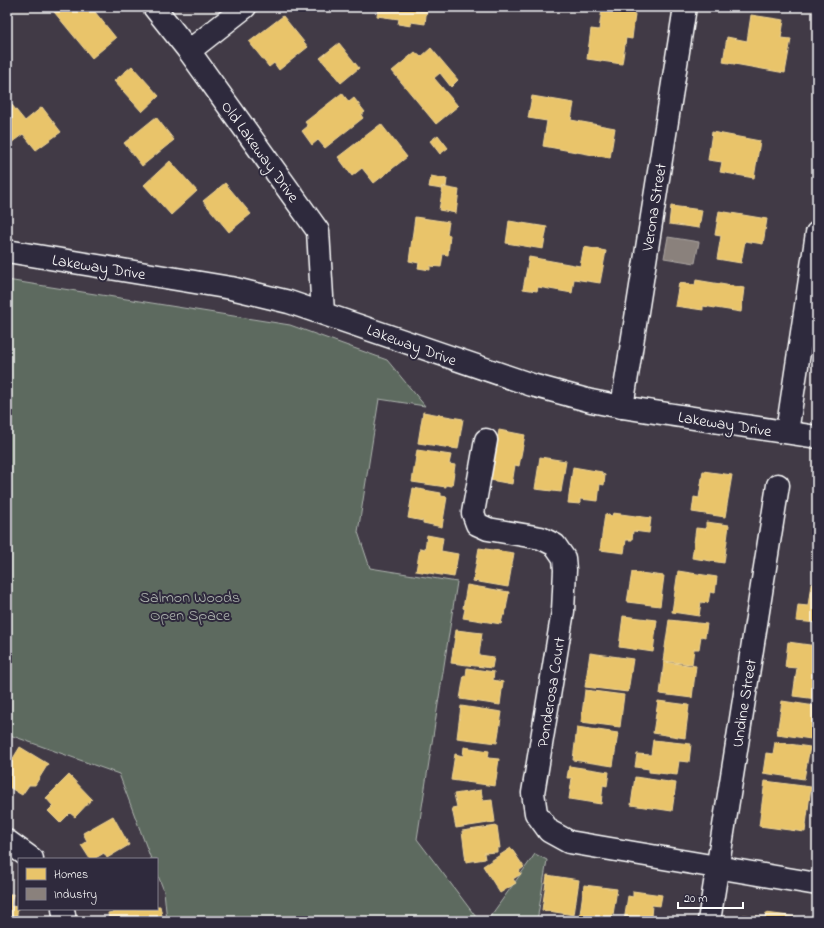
<svg xmlns="http://www.w3.org/2000/svg" width="824" height="928" font-family="'Indie Flower',sans-serif">
	<style>
		.green { fill: #5d6a5f; stroke: #aeb4af }
		.homes { fill: #e9c46a; stroke: #f0d697 }
		.industry { fill: #8a817c; stroke: #ada7a3 }
		.lines { fill: none; stroke-linecap: round; stroke-linejoin: round }
		.minor-casing { stroke: #fff; stroke-width: 25 }
		.secondary-casing { stroke: #fff; stroke-width: 25 }
		.minor { stroke: #2f2a3d; stroke-width: 22 }
		.secondary { stroke: #2f2a3d; stroke-width: 22 }
		.labels { text-anchor: middle; stroke-width: 4; stroke-linejoin: round; paint-order: stroke }
		.street-label { font-size: 16px; fill: #fff; stroke: #2f2a3d }
		.park-label { font-size: 16px; fill: #aeb4af; stroke: #2f2a3d }
	</style>
	<rect width="100%" height="100%" fill="#413a46"/>
	<filter id="ink" filterUnits="userSpaceOnUse"><feTurbulence type="fractalNoise" baseFrequency=".025" numOctaves="2"/><feDisplacementMap in="SourceGraphic" scale="8" xChannelSelector="R" yChannelSelector="G"/><feConvolveMatrix kernelMatrix="1 2 1 2 8 2 1 2 1" color-interpolation-filters="sRGB"/></filter>
	<g filter="url(#ink)">
		<g class="green">
			<path d="M7,280L290,325L387,360L425,406L379,399L358,532L370,568L457,582L417,839L479,921H167L164,891L157,873V859H151L119,774L7,734Z"/>
			<path d="M535,854L547,860L537,921H487Z"/>
		</g>
		<g class="homes">
			<path d="M50,7H82L84,10L88,7H91L116,38L92,58Z"/>
			<path d="M378,7H427L425,24L411,22V26L398,24L399,19L377,16Z"/>
			<path d="M602,9L635,14L632,39L626,38L622,64L587,59L591,29L599,30Z"/>
			<path d="M751,15L784,20L781,38L791,39L785,73L723,62L727,37L747,41Z"/>
			<path d="M283,16L308,47L279,70L274,63L269,67L249,42Z"/>
			<path d="M339,43L359,68L341,83L320,58Z"/>
			<path d="M431,48L458,80L451,87L440,73L434,78L458,106L436,124L392,71L415,52L421,57Z"/>
			<path d="M132,66L159,96L142,112L114,81Z"/>
			<path d="M342,93L349,102L354,98L365,112L361,115L363,118L325,148L318,140L312,145L302,131L308,126L305,122Z"/>
			<path d="M532,96L574,103L571,120L615,128L610,158L543,146L547,121L528,118Z"/>
			<path d="M7,99L25,121L42,107L61,132L36,150L23,134L7,146Z"/>
			<path d="M156,117L174,140L142,166L124,143Z"/>
			<path d="M381,124L407,157L374,183L362,168L352,176L338,157Z"/>
			<path d="M712,132L760,141L754,178L720,172L722,162L708,160Z"/>
			<path d="M438,135L448,148L440,154L430,141Z"/>
			<path d="M170,161L197,191L171,215L144,185Z"/>
			<path d="M431,176L447,179L446,187L443,186L442,189L429,187Z"/>
			<path d="M225,183L251,214L229,232L203,201Z"/>
			<path d="M443,187L459,190L456,213L439,210Z"/>
			<path d="M671,206L702,210L699,228L669,224Z"/>
			<path d="M719,211L767,219L763,244L745,241L741,263L717,259L721,236L715,235Z"/>
			<path d="M415,217L449,222L447,234L450,235L448,255L443,254L441,267L430,266V270L418,268L419,263L409,261Z"/>
			<path d="M509,221L547,227L543,249L506,243Z"/>
			<path d="M584,247L606,251L600,283L574,279L572,293L538,287L537,291L523,289L529,257L580,266Z"/>
			<path d="M696,280L744,288L741,312L703,306V310L675,306L679,283L695,285Z"/>
			<path d="M423,412L463,419L458,449L418,443Z"/>
			<path d="M499,430L525,435L519,466L515,465L512,484L490,480Z"/>
			<path d="M417,450L451,455L449,464L455,465L452,486L446,485V487L412,482Z"/>
			<path d="M540,457L566,461L561,492L535,489Z"/>
			<path d="M573,467L602,472V474L605,475L604,485L600,484L598,501L580,499V504L568,503Z"/>
			<path d="M703,471L732,475L725,517L692,512L694,497L699,498Z"/>
			<path d="M413,488L441,493V496L447,497L442,527L423,523V521L408,518Z"/>
			<path d="M613,513L651,518L649,533L633,531L632,540H626L624,553L600,550L605,514L612,516Z"/>
			<path d="M706,522L729,525L724,563L692,558L696,528L706,529Z"/>
			<path d="M427,535L443,538L441,551L458,554L454,577L416,571L420,548L425,549Z"/>
			<path d="M479,548L514,553L508,587L473,581Z"/>
			<path d="M678,571L717,577L715,593L710,592L708,603L701,602L699,616L672,612Z"/>
			<path d="M632,572L664,576L660,606L627,602Z"/>
			<path d="M811,584H817V623L796,621L798,605L808,606Z"/>
			<path d="M467,585L509,592L505,615H503L501,624L463,618L465,609L463,608Z"/>
			<path d="M623,616L657,620L653,652L619,647Z"/>
			<path d="M669,620L707,624L705,637L701,636L699,649H694L692,664L663,661Z"/>
			<path d="M456,630L482,633L479,655L494,657L492,668L451,663Z"/>
			<path d="M788,642L817,646V699L793,696L797,668L785,667Z"/>
			<path d="M590,653L633,659L628,692L585,687Z"/>
			<path d="M664,662L696,666L692,698L660,694Z"/>
			<path d="M467,668L494,672L493,680L503,682L500,705L460,699L464,675L466,676Z"/>
			<path d="M585,690L624,695L620,727L581,722Z"/>
			<path d="M658,701L689,705L685,738L653,733Z"/>
			<path d="M782,701L815,706L811,739L777,734Z"/>
			<path d="M461,706L502,712L497,743L457,738Z"/>
			<path d="M577,727L618,733L613,766L573,760Z"/>
			<path d="M653,740L691,744L689,762L679,761L677,775L649,772V769L635,767L637,754L651,755Z"/>
			<path d="M775,742L810,747L804,779L763,773L766,753L773,754Z"/>
			<path d="M20,747L48,764L35,785H29L22,795L7,786L10,780L7,778V768Z"/>
			<path d="M464,747L489,751L488,758L499,759L495,786L451,780L455,754L463,756Z"/>
			<path d="M569,766L609,772L607,786L603,785L601,804L569,799L572,778H567Z"/>
			<path d="M69,775L92,799L75,817L70,813L60,823L48,811L53,806L46,798Z"/>
			<path d="M635,777L676,783L672,811L631,805Z"/>
			<path d="M765,781L811,787L805,832L759,826Z"/>
			<path d="M481,790L483,801L492,800L495,822L456,828L452,808L457,807L454,794Z"/>
			<path d="M113,816L129,845L107,858L104,853L94,859H90L81,845L87,841L83,833Z"/>
			<path d="M497,826L500,848H497V852L484,853L485,859L466,862L462,831Z"/>
			<path d="M511,848L524,867L519,871L521,874L513,879L516,883L500,893L483,866Z"/>
			<path d="M547,875L579,880L574,915L542,910Z"/>
			<path d="M584,885L617,889L612,921H579Z"/>
			<path d="M7,891L8,894H13L11,906L18,907L16,921H7Z"/>
			<path d="M633,891L662,895L660,906L652,905L651,917L657,918V921H624L628,896L633,897Z"/>
			<path d="M157,906H160L163,921H109L108,913L128,909H157Z"/>
			<path d="M766,913L797,917V921H742L743,915L765,917Z"/>
		</g>
		<path class="industry" d="M668,237L699,242L695,263L664,258Z"/>
		<g class="lines">
			<g class="minor-casing">
				<g id="minor">
					<path d="M154,7L189,51L318,231L323,313"/>
					<path d="M189,51L245,7"/>
					<path d="M622,407L685,7"/>
					<path d="M787,432L817,233"/>
					<path d="M486,440L473,513L477,524L488,529L541,538L555,545L564,558L565,570L563,611L533,793L536,813L549,831L569,842L817,884"/>
					<path d="M7,841L32,859"/>
					<path d="M63,909L65,921"/>
					<path d="M709,921L778,485"/>
				</g>
			</g>
			<g class="secondary-casing">
				<path id="secondary" d="M7,251L231,288L289,302L532,385L591,401L622,407L817,437"/>
			</g>
			<use href="#minor" class="minor"/>
			<use href="#secondary" class="secondary"/>
		</g>
	</g>
	<g class="labels">
		<g class="street-label">
			<text transform="translate(261 151) rotate(54)" y="6">Old Lakeway Drive</text>
			<text transform="translate(653 207) rotate(-81)" y="6">Verona Street</text>
			<text transform="translate(99 266) rotate(9)" y="6">Lakeway Drive</text>
			<text transform="translate(412 344) rotate(20)" y="6">Lakeway Drive</text>
			<text transform="translate(725 423) rotate(9)" y="6">Lakeway Drive</text>
			<text transform="translate(550 692) rotate(-81)" y="6">Ponderosa Court</text>
			<text transform="translate(743 703) rotate(-81)" y="6">Undine Street</text>
		</g>
		<g class="park-label">
			<text x="190" y="602">Salmon Woods<tspan x="190" dy="18">Open Space</tspan></text>
		</g>
	</g>
	<rect width="824" height="928" fill="none" stroke="#2f2a3d" stroke-width="24"/>
	<rect x="12" y="12" width="800" height="904" fill="none" stroke="#fff" stroke-width="1.5" filter="url(#ink)"/>
	<rect x="18" y="858" width="140" height="52" fill="#2f2a3d" stroke="#827f8b"/>
	<rect x="26" y="868" width="20" height="12" fill="#e9c46a" stroke="#827f8b"/>
	<text x="54" y="878" font-size="12" fill="#ffffff">Homes</text>
	<rect x="26" y="888" width="20" height="12" fill="#8a817c" stroke="#827f8b"/>
	<text x="54" y="898" font-size="12" fill="#ffffff">Industry</text>
	<path d="M678 902v6h65v-6" fill="none" stroke="#ffffff" stroke-width="2"/>
	<text x="684" y="902" font-size="12" fill="#ffffff" stroke="#2f2a3d" stroke-width="3" paint-order="stroke">20 m</text>
</svg>
